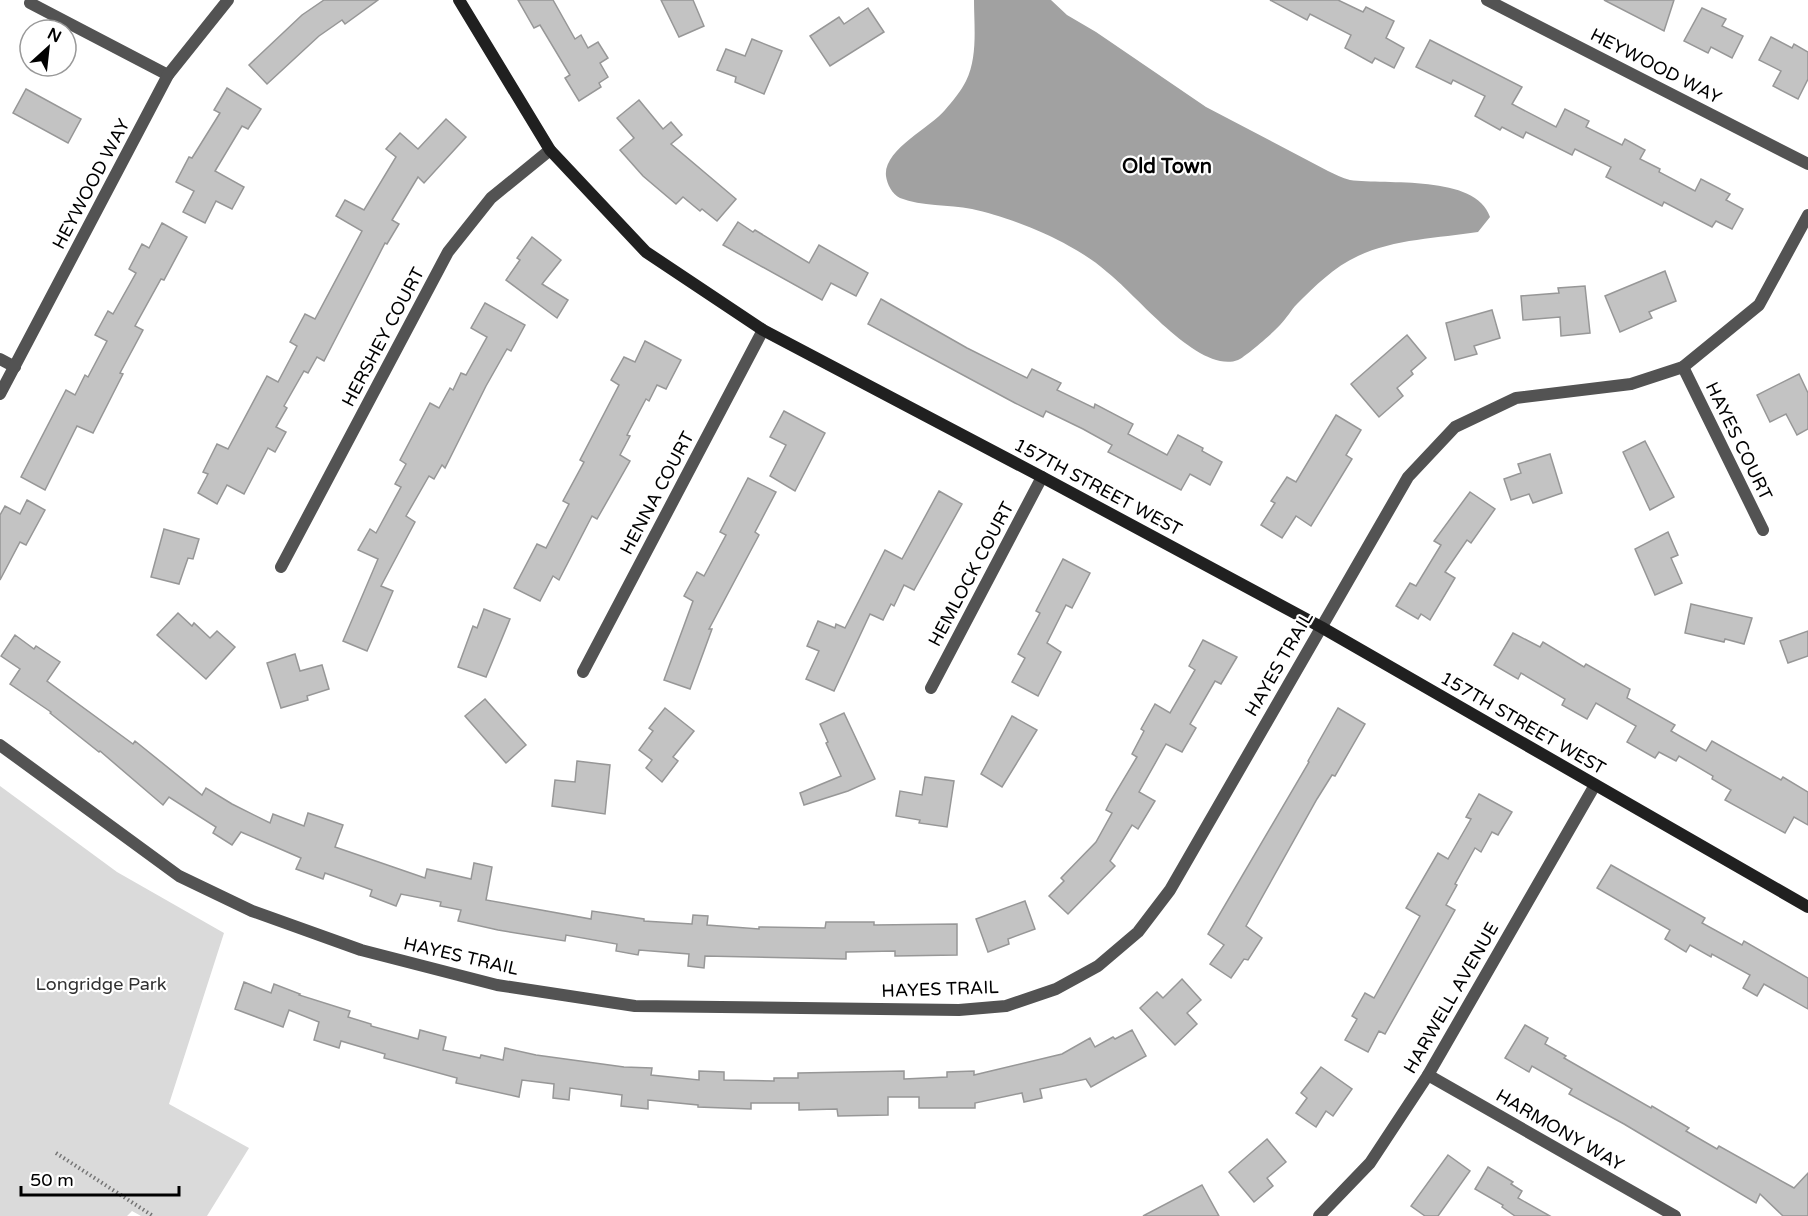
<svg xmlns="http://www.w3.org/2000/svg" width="1808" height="1216" font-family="'Varela Round',sans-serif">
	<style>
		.green { fill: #dadada }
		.water { fill: #a1a1a1 }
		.building { fill: #c3c3c3; stroke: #979797; stroke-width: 1.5 }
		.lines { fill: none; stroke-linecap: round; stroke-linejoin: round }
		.path { stroke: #757575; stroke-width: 4; stroke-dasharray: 1.5 3; stroke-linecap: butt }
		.street { stroke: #535353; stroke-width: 12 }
		.secondary { stroke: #202020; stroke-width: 12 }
		.labels { text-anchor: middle; stroke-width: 4.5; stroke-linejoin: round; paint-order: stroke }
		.street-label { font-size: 18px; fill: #000; stroke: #fff }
		.park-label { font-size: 18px; fill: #313131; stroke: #fff }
		.neighbourhood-label { font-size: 20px; font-weight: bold; fill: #000; stroke: #fff }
	</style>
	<rect width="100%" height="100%" fill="#fff"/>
	<path class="green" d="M0,786L117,872L224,933L169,1104L249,1148L207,1216H141L132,1211L127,1216H0Z"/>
	<path class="water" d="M974,0H1051L1067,15L1096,32L1206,107L1328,171C1335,174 1342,178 1350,180C1386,185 1476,174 1490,217L1478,232C1439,238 1394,239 1358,256C1334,267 1315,286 1297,304C1291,310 1287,318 1280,325C1274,332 1245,357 1238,360C1199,375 1135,293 1107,272C1096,262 1082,253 1069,246C1043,231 1001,215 972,209C948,204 922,207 900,198C892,194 887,184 886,176C883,150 930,128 945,110C952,102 961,91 966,81C978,57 974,26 974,0Z"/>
	<g class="building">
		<path d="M324,0H378L345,24L342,20L319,36L267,84L249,65L302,15Z"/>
		<path d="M518,0H553L575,39L581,35L588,48L598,42L608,58L600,63L608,77L599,83L601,87L579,101L565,78L570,75L540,25L534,28Z"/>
		<path d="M661,0H693L704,26L679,37Z"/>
		<path d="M1270,0H1338L1363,12L1366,7L1394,21L1386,38L1404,48L1394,68L1375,58L1372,63L1345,48L1351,35L1310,14L1307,20Z"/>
		<path d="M1604,0H1674L1664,31Z"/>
		<path d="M868,8L884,32L830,66L810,36L839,17L844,24Z"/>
		<path d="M1702,8L1726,19L1722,26L1743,36L1732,58L1711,47L1708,53L1684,41Z"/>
		<path d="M1771,37L1792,48L1794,44L1808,52V79L1798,99L1773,86L1781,71L1759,60Z"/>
		<path d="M752,39L782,51L764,94L735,82L736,77L717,70L726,49L745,56Z"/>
		<path d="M1430,40L1522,87L1512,104L1556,127L1565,109L1589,121L1586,127L1622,145L1625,139L1645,150L1640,159L1660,169L1659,172L1695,191L1701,179L1730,194L1726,200L1743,209L1732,229L1716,221L1712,227L1664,202L1662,206L1606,177L1611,167L1575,149L1572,155L1526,132L1523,138L1502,127L1500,130L1475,116L1485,96L1453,80L1451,84L1416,67Z"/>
		<path d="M227,88L261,109L248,129L242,126L215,171L244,187L232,209L216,201L205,223L183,212L194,191L176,182L189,157L192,158L220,113L214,110Z"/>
		<path d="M26,89L81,119L68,143L13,113Z"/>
		<path d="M639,100L663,129L671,122L682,135L671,144L736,199L717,221L702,209L700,211L683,197L676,204L643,176L620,150L634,138L617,118Z"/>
		<path d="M446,119L466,137L424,183L418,177L392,220L399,224L387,244L385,243L324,361L317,357L308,373L304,371L284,406L287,408L276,427L286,432L275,452L268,448L244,494L227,485L217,504L198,493L208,474L203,472L217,444L228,449L267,376L278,382L297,346L290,342L305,314L315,319L362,231L336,216L345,200L364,210L396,157L386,149L400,133L418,149Z"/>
		<path d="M738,222L753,232L755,230L809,263L819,245L868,273L856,296L831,283L822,300L723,245Z"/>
		<path d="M162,223L187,237L164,280L161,279L135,326L143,330L120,373L123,374L93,433L77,426L45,490L21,477L66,390L75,395L85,375L88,377L107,341L95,335L108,311L113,314L136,273L129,269L142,244L149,248Z"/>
		<path d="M532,237L561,260L542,284L568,300L557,318L506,280L520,260L517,258Z"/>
		<path d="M1665,271L1676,301L1649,312L1652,318L1620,332L1605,296Z"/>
		<path d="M1585,286L1590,333L1561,336L1560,317L1523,320L1521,296L1559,293L1558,288Z"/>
		<path d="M881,299L967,348L1027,378L1032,369L1061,383L1057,390L1094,408L1095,404L1133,424L1128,434L1167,455L1178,435L1203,448L1202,451L1222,462L1210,485L1190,474L1181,490L1108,452L1112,445L1083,429L1046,411L1043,417L1015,403L868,324Z"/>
		<path d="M485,303L525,325L511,351L507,349L486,386L445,468L442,465L434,479L429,476L406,516L415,522L381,586L393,591L367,651L343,641L378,559L358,550L370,529L376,533L401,487L395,484L406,464L400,460L430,403L439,408L450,388L453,390L461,373L466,375L487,337L471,328Z"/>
		<path d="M1492,310L1500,338L1474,346L1477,354L1455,360L1446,323Z"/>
		<path d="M1407,335L1426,358L1411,371L1413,374L1397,388L1403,396L1379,417L1351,384Z"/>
		<path d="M645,341L681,360L666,389L657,385L649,401L646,399L627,435L630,436L620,455L630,461L597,519L592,516L559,580L553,576L540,601L514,588L537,544L546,548L569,504L563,501L584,462L580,460L619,385L611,380L624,357L635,362Z"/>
		<path d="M1799,374L1808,393V429L1797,435L1786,414L1770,422L1757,395Z"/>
		<path d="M784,411L825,433L795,491L770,476L786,445L770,437Z"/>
		<path d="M1336,415L1361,430L1346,455L1352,459L1311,526L1296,516L1282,538L1261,525L1275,503L1271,501L1287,477L1296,482Z"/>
		<path d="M1645,441L1674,497L1650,510L1623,452Z"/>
		<path d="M1550,454L1562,493L1533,503L1529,494L1511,500L1504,479L1521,473L1518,464Z"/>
		<path d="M748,478L776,492L755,532L759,535L709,629H712L690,689L664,680L693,601L684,596L697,572L704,576L726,535L720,532Z"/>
		<path d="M939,491L962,504L914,590L904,585L894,606L891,604L883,620L870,614L834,691L806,679L819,651L807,646L818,621L835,628L836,624L845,628L885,550L902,559Z"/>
		<path d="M1470,492L1495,509L1471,543L1467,540L1445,572L1455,578L1430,620L1421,614L1418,619L1396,606L1410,583L1416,586L1441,545L1434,541Z"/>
		<path d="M27,500L45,510L26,545L20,542L0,580V515L5,506L20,514Z"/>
		<path d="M164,529L199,539L193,559L188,558L179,584L151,577Z"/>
		<path d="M1668,532L1678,555L1671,558L1682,583L1655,595L1635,549Z"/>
		<path d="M1063,559L1090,573L1072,608L1066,605L1047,643L1061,652L1038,696L1012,682L1025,658L1018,654L1040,613L1036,611Z"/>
		<path d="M1691,604L1752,618L1744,644L1725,639L1724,642L1685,633Z"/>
		<path d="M484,609L510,619L486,677L458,667L473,626L477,628Z"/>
		<path d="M178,613L192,626L194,623L210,638L217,631L235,647L206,679L157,635Z"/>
		<path d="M1808,631V656L1788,663L1780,641Z"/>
		<path d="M1513,633L1540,647L1543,642L1584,667L1586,664L1630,689L1627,698L1675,725L1671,731L1706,751L1712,741L1781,780L1783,777L1808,792V825L1794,817L1785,833L1725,800L1731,790L1712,779L1713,776L1679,756L1676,761L1659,752L1655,758L1627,742L1636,726L1596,703L1587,719L1562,705L1565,699L1521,673L1518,679L1494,665Z"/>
		<path d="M15,635L34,649L36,646L60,662L47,681L133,744L135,741L202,795L206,788L232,804L270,823L273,814L304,826L308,813L320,817L343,825L335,847L425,878L427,869L471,879L474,863L492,867L486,900L591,919L592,911L644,919V921L692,924L693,915L708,916L707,925L759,929V927L825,928L826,922H874V925L957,924V955L895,956V951L846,952V959L705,956L704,968L688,966L689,954L639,950L638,955L616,951L617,944L566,935L565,941L498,930L458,921L461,910L440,906L441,902L401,894L396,906L370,896L372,890L325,873L323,879L296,869L301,858L241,832L232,845L213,833L216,827L169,797L163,805L100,751L99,752L50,713L51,712L10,684L20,669L1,656Z"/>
		<path d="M1203,640L1237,657L1221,684L1215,681L1190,724L1196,728L1182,752L1166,744L1139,792L1155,801L1138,829L1132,825L1110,861L1115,866L1068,914L1049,896L1064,881L1061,878L1096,842L1112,813L1106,810L1110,802L1137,757L1132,754L1144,731L1141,729L1155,704L1170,713L1195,670L1189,666Z"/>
		<path d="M295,654L300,671L322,665L329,689L307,696L308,700L281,708L267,663Z"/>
		<path d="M485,699L526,745L506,763L465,716Z"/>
		<path d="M665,708L694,731L673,757L678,761L662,782L646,768L652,760L639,750L653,731L649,728Z"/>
		<path d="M1338,708L1365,724L1335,776L1332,775L1317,799L1246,926L1262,938L1248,960L1244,959L1231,978L1210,964L1224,945L1208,934L1309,762L1308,761Z"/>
		<path d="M844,713L875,779L848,791L804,805L800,793L841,776L826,743L828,742L820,724Z"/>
		<path d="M1012,716L1037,730L1002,787L981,774Z"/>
		<path d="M577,761L610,765L605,814L552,806L555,780L575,782Z"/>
		<path d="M925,777L954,781L947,827L919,823L920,820L896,816L900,791L922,795Z"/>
		<path d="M1479,794L1512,812L1498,835L1492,832L1481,852L1475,848L1455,884L1457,885L1446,905L1455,910L1385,1034L1379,1031L1368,1052L1345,1040L1357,1019L1352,1016L1365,993L1374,998L1420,916L1406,908L1438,853L1448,859L1471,819L1466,817Z"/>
		<path d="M1611,865L1705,918L1702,923L1742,945L1744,941L1808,978V1009L1764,984L1757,996L1743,988L1750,975L1712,954L1711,957L1690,945L1686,952L1665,939L1670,930L1597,888Z"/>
		<path d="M1025,901L1035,929L1008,939L1009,944L988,952L976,919Z"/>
		<path d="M1182,979L1201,1000L1187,1013L1197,1024L1175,1045L1140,1008L1157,992L1163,998Z"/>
		<path d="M244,982L271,993L274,984L300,994L299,995L350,1011L348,1017L371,1024V1026L418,1039L420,1030L446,1037L443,1050L480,1058L481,1055L503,1060L505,1048L536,1055L624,1067L652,1068L651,1075L699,1080V1071L724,1072V1080L774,1081V1078H798V1073L904,1071V1079L947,1077V1072L974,1071V1075L1062,1054L1090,1038L1095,1047L1113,1037L1115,1039L1132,1030L1146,1056L1091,1087L1086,1079L1040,1089L1042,1098L1024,1102L1022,1093L975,1103V1108H919V1097H888V1115L838,1116L837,1109L799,1110V1103H751V1109L698,1107V1105L648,1100V1109L621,1106L622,1095L570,1088L569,1100L553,1098L554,1084L522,1080L519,1097L456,1083L457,1078L384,1058L385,1054L341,1041L339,1048L314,1040L319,1022L289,1010L283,1027L235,1009Z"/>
		<path d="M1525,1025L1548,1038L1545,1044L1566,1056L1564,1058L1651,1108L1652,1106L1689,1128L1686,1131L1717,1149L1719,1146L1794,1188L1808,1173V1216H1783L1760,1194L1756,1203L1624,1124L1569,1094L1572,1089L1532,1066L1529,1072L1505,1058Z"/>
		<path d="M1321,1067L1352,1089L1333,1116L1326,1111L1316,1127L1296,1113L1307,1098L1301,1093Z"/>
		<path d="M1267,1139L1286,1162L1267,1178L1273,1186L1254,1202L1229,1172Z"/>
		<path d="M1448,1155L1470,1171L1438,1216H1425L1411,1206Z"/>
		<path d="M1488,1167L1513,1182L1511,1184L1522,1191L1518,1198L1550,1216H1515L1502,1207L1503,1205L1475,1189Z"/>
		<path d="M1202,1185L1219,1216H1143Z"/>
	</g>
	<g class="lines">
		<path class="path" d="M56,1153L153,1216"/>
		<g class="street">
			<path d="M1487,0L1808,164"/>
			<path d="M30,3L168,75"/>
			<path d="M0,359L15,367"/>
			<path d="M1683,367L1763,530"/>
			<path d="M0,394L168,75L228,0"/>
			<path d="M281,567L448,252L491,198L550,150"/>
			<path d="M583,672L763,330"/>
			<path d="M931,688L1042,477"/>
			<path d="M0,745L179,876L252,911L361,950L497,985L635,1006L959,1010L1006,1006L1056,989L1098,966L1138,932L1170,890L1408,477L1455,427L1516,398L1631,384L1683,367L1759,305L1808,215"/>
			<path d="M1428,1075L1675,1216"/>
			<path d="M1319,1216L1370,1163L1428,1075L1595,785"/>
		</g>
		<path class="secondary" d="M459,0L550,150L646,252L763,330L1042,477L1321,627L1808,907"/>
	</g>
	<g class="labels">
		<g class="street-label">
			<text transform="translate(1656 66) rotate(27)" y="6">HEYWOOD WAY</text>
			<text transform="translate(91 184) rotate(-62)" y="6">HEYWOOD WAY</text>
			<text transform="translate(383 337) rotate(-62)" y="6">HERSHEY COURT</text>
			<text transform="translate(1739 441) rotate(64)" y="6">HAYES COURT</text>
			<text transform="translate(1098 487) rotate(28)" y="6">157TH STREET WEST</text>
			<text transform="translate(657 493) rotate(-62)" y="6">HENNA COURT</text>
			<text transform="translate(971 574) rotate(-62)" y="6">HEMLOCK COURT</text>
			<text transform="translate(1279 664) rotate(-60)" y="6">HAYES TRAIL</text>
			<text transform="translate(1523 723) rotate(30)" y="6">157TH STREET WEST</text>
			<text transform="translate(461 956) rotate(13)" y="6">HAYES TRAIL</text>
			<text transform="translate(940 989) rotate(-2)" y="6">HAYES TRAIL</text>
			<text transform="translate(1451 998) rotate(-60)" y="6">HARWELL AVENUE</text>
			<text transform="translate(1560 1130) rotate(30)" y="6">HARMONY WAY</text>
		</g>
		<g class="park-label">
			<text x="101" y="990">Longridge Park</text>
		</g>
		<g class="neighbourhood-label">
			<text x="1167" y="173">Old Town</text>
		</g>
	</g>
	<g transform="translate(48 48) rotate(27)"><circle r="28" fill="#ffffff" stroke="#999999" stroke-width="1.5"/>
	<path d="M0-4.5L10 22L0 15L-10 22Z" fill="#000000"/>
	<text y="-9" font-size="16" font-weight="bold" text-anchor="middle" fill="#000000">N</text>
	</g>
	<path d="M21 1186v9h158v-9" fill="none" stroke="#000000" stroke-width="3"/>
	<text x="30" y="1186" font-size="18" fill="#000000" stroke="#ffffff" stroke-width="4.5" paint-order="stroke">50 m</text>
</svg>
